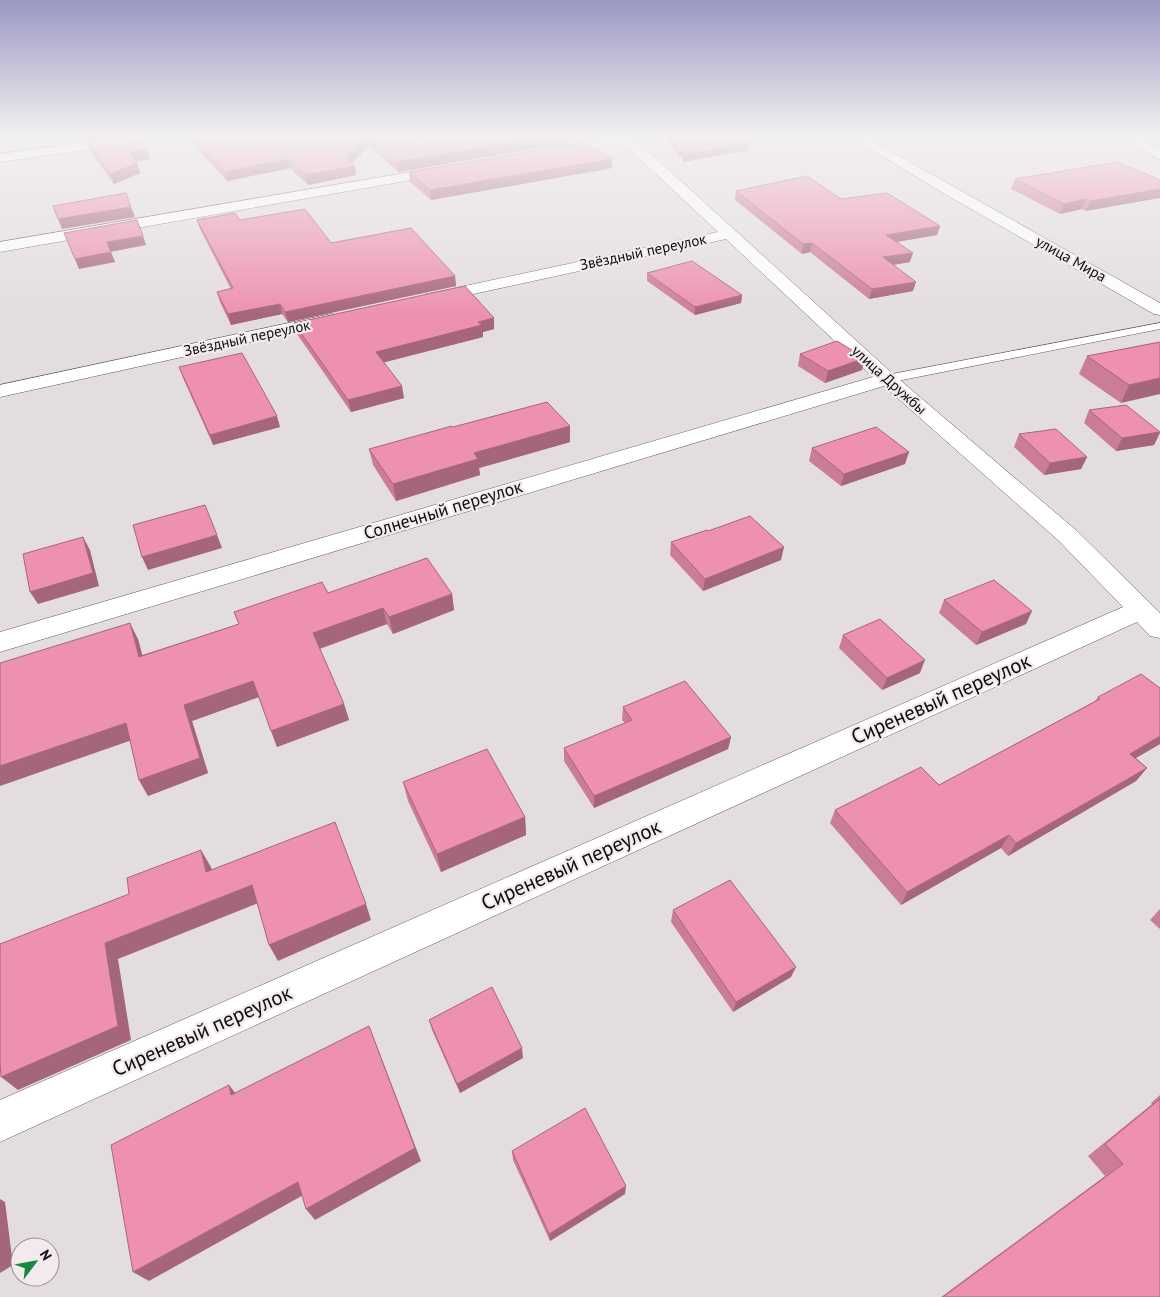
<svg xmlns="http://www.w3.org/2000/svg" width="1160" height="1297" font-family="'PT Sans',sans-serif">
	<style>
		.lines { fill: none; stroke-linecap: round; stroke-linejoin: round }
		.service-casing { stroke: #5f595b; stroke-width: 1 }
		.minor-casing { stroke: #5f595b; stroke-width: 1 }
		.service { fill: #fff; fill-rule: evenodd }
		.minor { fill: #fff; fill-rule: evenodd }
		.wall { fill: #cc7d96 }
		.shaded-wall { fill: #a6667a }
		.building { fill: #ed91ae; stroke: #a6667a }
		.labels { text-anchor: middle; stroke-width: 4.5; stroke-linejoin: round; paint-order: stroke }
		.far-street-label { font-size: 15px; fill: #0e0c0d; stroke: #f2eaec }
		.street-label { font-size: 18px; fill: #0e0c0d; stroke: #f2eaec }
		.near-street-label { font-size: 21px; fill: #0e0c0d; stroke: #f2eaec }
	</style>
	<rect width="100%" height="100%" fill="#e4dddf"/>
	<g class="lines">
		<g class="service-casing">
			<path id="service" d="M1160,323V329L887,383L881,379L887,375Z"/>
		</g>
		<g class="minor-casing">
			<g id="minor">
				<path d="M145,134H175L169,138L0,162V154Z"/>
				<path d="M611,134H624L648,151L894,375L1077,531L1160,613V638L1150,636L1137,622L0,1142V1100L1123,607L1059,541L884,386L0,652V632L873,377L726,239L432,303L426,302L423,298L426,294L432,293L718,232L638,157L621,143L555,155L549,151L555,147L613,137Z"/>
				<path d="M846,134H860L1160,303V315L1154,314L945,194Z"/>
				<path d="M1118,134H1132L1160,150V160Z"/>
				<path d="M446,166L451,167L453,170L451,173L0,252V242Z"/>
				<path d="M331,314L337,315L340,319L337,323L0,397V385Z"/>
			</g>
		</g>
		<use href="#service" class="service"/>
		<use href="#minor" class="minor"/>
	</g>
	<g class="wall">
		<path d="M78,134H130L83,141Z"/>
		<path d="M190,134L418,138L573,142L399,172L369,146L352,163L355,166L356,175L308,185L290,168L227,181L192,143Z"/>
		<path d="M663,134H740L748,150L683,162L682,156H678Z"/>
		<path d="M87,142L147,149L150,159L136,162L140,173L114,184L90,151Z"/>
		<path d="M1118,162L1086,211L1082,209L1060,214L1011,189L1015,179Z"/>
		<path d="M612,168L431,200L410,182L409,172Z"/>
		<path d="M736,191L841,199L940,226L937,235L897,242L910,262L893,265L913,291L869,299L810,252L802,254L735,200Z"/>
		<path d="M197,220H240L331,243L455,276L456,286L288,322L282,314L231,325L220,302L217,292L231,289L200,229Z"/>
		<path d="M647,273L742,295L741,303L695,315L647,281Z"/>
		<path d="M294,323L494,329L483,332V337L384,362L404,398L351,412L297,334Z"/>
		<path d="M1160,342L1121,403L1079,374L1087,356Z"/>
		<path d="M800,354L862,370L825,383L798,366Z"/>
		<path d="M179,367L280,427L213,445L183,378Z"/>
		<path d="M1089,410L1160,432V433L1154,445L1116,451L1084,423Z"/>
		<path d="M570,426V442L479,468L480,475L396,501L373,465L369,449L453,427Z"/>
		<path d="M1019,434L1087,457L1081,469L1044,475L1014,447Z"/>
		<path d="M812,448L905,464L841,486L809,461Z"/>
		<path d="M708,531L781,560L703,591L670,555L671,542Z"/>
		<path d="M328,593L452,594L454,610L393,634L387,624L320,649L344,704L349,720L277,747L259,697L192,721L208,773L148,796L139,780L130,741L138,639L142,655L239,624L234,612Z"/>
		<path d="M944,600L1026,624L976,645L939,613Z"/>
		<path d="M843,635L920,673L882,690L839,648Z"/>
		<path d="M1098,697L1160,744L1136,758L1147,768L1136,781L1008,856L1001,848L901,905L830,823L835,810L939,785L1095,701Z"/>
		<path d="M623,707L731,737L728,749L594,808L564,761V748L625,723L622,720Z"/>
		<path d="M403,782L525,817L526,835L441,872L408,801Z"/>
		<path d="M1160,909V929L1150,920Z"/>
		<path d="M673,910L791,977L733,1012L671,922Z"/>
		<path d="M429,1020L523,1058L460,1093L432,1030Z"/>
		<path d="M1160,1095V1297H941L1105,1176L1088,1156L1152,1104L1151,1103Z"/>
		<path d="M512,1151L625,1194L550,1241L513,1160Z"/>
	</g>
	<g class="shaded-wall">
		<path d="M80,134H130L83,141Z"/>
		<path d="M569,134H573V142L399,172L397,162Z"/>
		<path d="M368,137L369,146L349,166L347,157Z"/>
		<path d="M749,143L748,150L683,162L684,155Z"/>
		<path d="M147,149L150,159L133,162L130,152Z"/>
		<path d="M682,149V156H678L679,150Z"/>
		<path d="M288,159L290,168L227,181L225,172Z"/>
		<path d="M612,159V168L431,200L430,190Z"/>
		<path d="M137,163L140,173L114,184L110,174Z"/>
		<path d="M355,166L356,175L308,185L306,175Z"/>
		<path d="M1160,189V198L1086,211L1090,201Z"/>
		<path d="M1086,199L1082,209L1060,214L1064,204Z"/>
		<path d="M131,207L135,217L62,229L58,219Z"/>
		<path d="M940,226L937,235L884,244L886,235Z"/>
		<path d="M143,236L146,245L110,252L107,242Z"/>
		<path d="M812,243L810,252L802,254L803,244Z"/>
		<path d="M111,252L115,262L79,269L75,259Z"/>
		<path d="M913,253L910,262L880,267L883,257Z"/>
		<path d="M455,276L456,286L288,322L285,312Z"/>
		<path d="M916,282L913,291L869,299L872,289Z"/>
		<path d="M742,295L741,303L695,315V307Z"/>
		<path d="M280,304L282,314L231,325L228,314Z"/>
		<path d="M494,318V329L483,332V337L378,364L376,352L478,322Z"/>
		<path d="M865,358L862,370L825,383L828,371Z"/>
		<path d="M1160,378V394L1121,403L1129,385Z"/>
		<path d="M402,386L404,398L351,412L348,400Z"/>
		<path d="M277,416L280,427L213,445L210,435Z"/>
		<path d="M570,426V442L479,468L480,475L396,501L393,484L474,453Z"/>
		<path d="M1160,432L1154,445L1116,451L1122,438Z"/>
		<path d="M909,452L905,464L841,486L844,474Z"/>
		<path d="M1087,457L1081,469L1044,475L1050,463Z"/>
		<path d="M217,535L222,548L148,570L142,557Z"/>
		<path d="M83,537L90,550L99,586L38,604L30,592Z"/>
		<path d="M784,547L781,560L703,591L705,579Z"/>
		<path d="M452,594L454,610L393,634L389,617Z"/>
		<path d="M383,608L387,624L318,649L313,633Z"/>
		<path d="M1032,611L1026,624L976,645L982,632Z"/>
		<path d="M130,623L138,639L147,673L139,657Z"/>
		<path d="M925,660L920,673L882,690L887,678Z"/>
		<path d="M253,681L259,697L192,721L208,773L148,796L139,780L184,705Z"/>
		<path d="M344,704L349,720L277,747L271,731Z"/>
		<path d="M126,723L135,739L0,786V766Z"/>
		<path d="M1160,736V744L1120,767L1130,754Z"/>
		<path d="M731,737L728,749L594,808V796Z"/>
		<path d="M1147,768L1136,781L1008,856L1016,843Z"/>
		<path d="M525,817L526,835L441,872L437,854Z"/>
		<path d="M1009,835L1001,848L901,905L907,892Z"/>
		<path d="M201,850L211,867L216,888L206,872Z"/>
		<path d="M252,885L261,902L118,959L131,1040L18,1090L1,1077L105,943Z"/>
		<path d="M366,904L371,920L278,961L269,945Z"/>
		<path d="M796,967L791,977L733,1012L736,1002Z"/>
		<path d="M369,1026L421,1161L315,1220L306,1209Z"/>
		<path d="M522,1048L523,1058L460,1093L457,1084Z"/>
		<path d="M229,1085L240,1099L231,1095Z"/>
		<path d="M298,1182L307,1193L149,1281L133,1272Z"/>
		<path d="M626,1186L625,1194L550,1241L549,1234Z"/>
		<path d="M0,1199L5,1202L13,1265L0,1273Z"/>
	</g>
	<g class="building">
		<path d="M190,134H412L418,138L440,134H569L397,162L368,137L347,157L355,166L306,175L288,159L225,172Z"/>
		<path d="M668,134H740L749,143L684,155L682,149L679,150Z"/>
		<path d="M135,135L147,149L130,152L137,163L110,174L87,142Z"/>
		<path d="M586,142L612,159L430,190L409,172Z"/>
		<path d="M1118,162L1160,180V189L1090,201L1086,199L1064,204L1015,179Z"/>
		<path d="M807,176L841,199L887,193L940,226L886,235L913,253L883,257L916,282L872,289L812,243L803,244L736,191Z"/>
		<path d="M126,193L131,207L58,219L53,206Z"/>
		<path d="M305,209L331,243L411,228L455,276L285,312L280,304L228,314L217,292L233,288L197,220L235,213L240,220Z"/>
		<path d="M137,220L143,236L107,242L111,252L75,259L64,233Z"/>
		<path d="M692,261L742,295L695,307L647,273Z"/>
		<path d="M465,286L494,318L478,322L482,325L376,352L402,386L348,400L294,323Z"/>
		<path d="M837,341L865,358L828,371L800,354Z"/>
		<path d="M1160,342V378L1129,385L1087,356Z"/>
		<path d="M242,353L277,416L210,435L179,367Z"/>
		<path d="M547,402L570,426L474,453L478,459L393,484L369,449L452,426L453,427Z"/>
		<path d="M1126,405L1160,432L1122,438L1089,410Z"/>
		<path d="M876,427L909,452L844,474L812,448Z"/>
		<path d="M1056,429L1087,457L1050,463L1019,434Z"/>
		<path d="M205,505L217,535L142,557L133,525Z"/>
		<path d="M750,516L784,547L705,579L671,542L707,530L708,531Z"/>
		<path d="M83,537L93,573L30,592L23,554Z"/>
		<path d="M427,558L452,594L389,617L383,608L313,633L344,704L271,731L253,681L184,705L200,758L139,780L126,723L0,766V663L130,623L139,657L239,624L234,612L322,582L328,593Z"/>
		<path d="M994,580L1032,611L982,632L944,600Z"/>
		<path d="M880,619L925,660L887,678L843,635Z"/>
		<path d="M1141,674L1160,688V736L1130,754L1147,768L1016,843L1009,835L907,892L835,810L921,767L939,785L1100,699L1098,697Z"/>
		<path d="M685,681L731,737L594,796L564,748L632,720L623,707Z"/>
		<path d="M487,749L525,817L437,854L403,782Z"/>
		<path d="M335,822L366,904L269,945L252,885L105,943L118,1026L1,1077L0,1062V944L129,894L127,878L201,850L206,872Z"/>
		<path d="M730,880L796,967L736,1002L673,910Z"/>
		<path d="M492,987L522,1048L457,1084L429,1020Z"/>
		<path d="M369,1026L415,1148L306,1209L298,1182L133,1272L111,1145L229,1085L231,1095Z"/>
		<path d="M1160,1099V1297H943L1123,1164L1105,1144Z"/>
		<path d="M585,1108L626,1186L549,1234L512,1151Z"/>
	</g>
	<linearGradient id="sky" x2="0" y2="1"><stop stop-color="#9b98c3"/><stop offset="0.43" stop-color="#f3f0f1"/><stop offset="1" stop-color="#f3f0f1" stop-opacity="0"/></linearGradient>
	<rect width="1160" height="315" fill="url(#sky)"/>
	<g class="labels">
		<g class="far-street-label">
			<text transform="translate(643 252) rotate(-12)" y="5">Звёздный переулок</text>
			<text transform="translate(1071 259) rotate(29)" y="5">улица Мира</text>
			<text transform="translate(247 338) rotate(-12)" y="5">Звёздный переулок</text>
			<text transform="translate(889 380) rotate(42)" y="5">улица Дружбы</text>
		</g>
		<g class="street-label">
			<text transform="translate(443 510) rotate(-17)" y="6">Солнечный переулок</text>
		</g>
		<g class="near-street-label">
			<text transform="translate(941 699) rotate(-24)" y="7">Сиреневый переулок</text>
			<text transform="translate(571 865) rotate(-24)" y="7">Сиреневый переулок</text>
			<text transform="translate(202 1031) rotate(-24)" y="7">Сиреневый переулок</text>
		</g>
	</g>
	<g transform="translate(35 1262) rotate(58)"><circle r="24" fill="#f2eaec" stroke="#979193"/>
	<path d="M0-4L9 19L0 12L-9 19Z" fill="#168841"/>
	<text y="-8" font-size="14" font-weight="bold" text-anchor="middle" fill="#0e0c0d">N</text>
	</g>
</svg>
